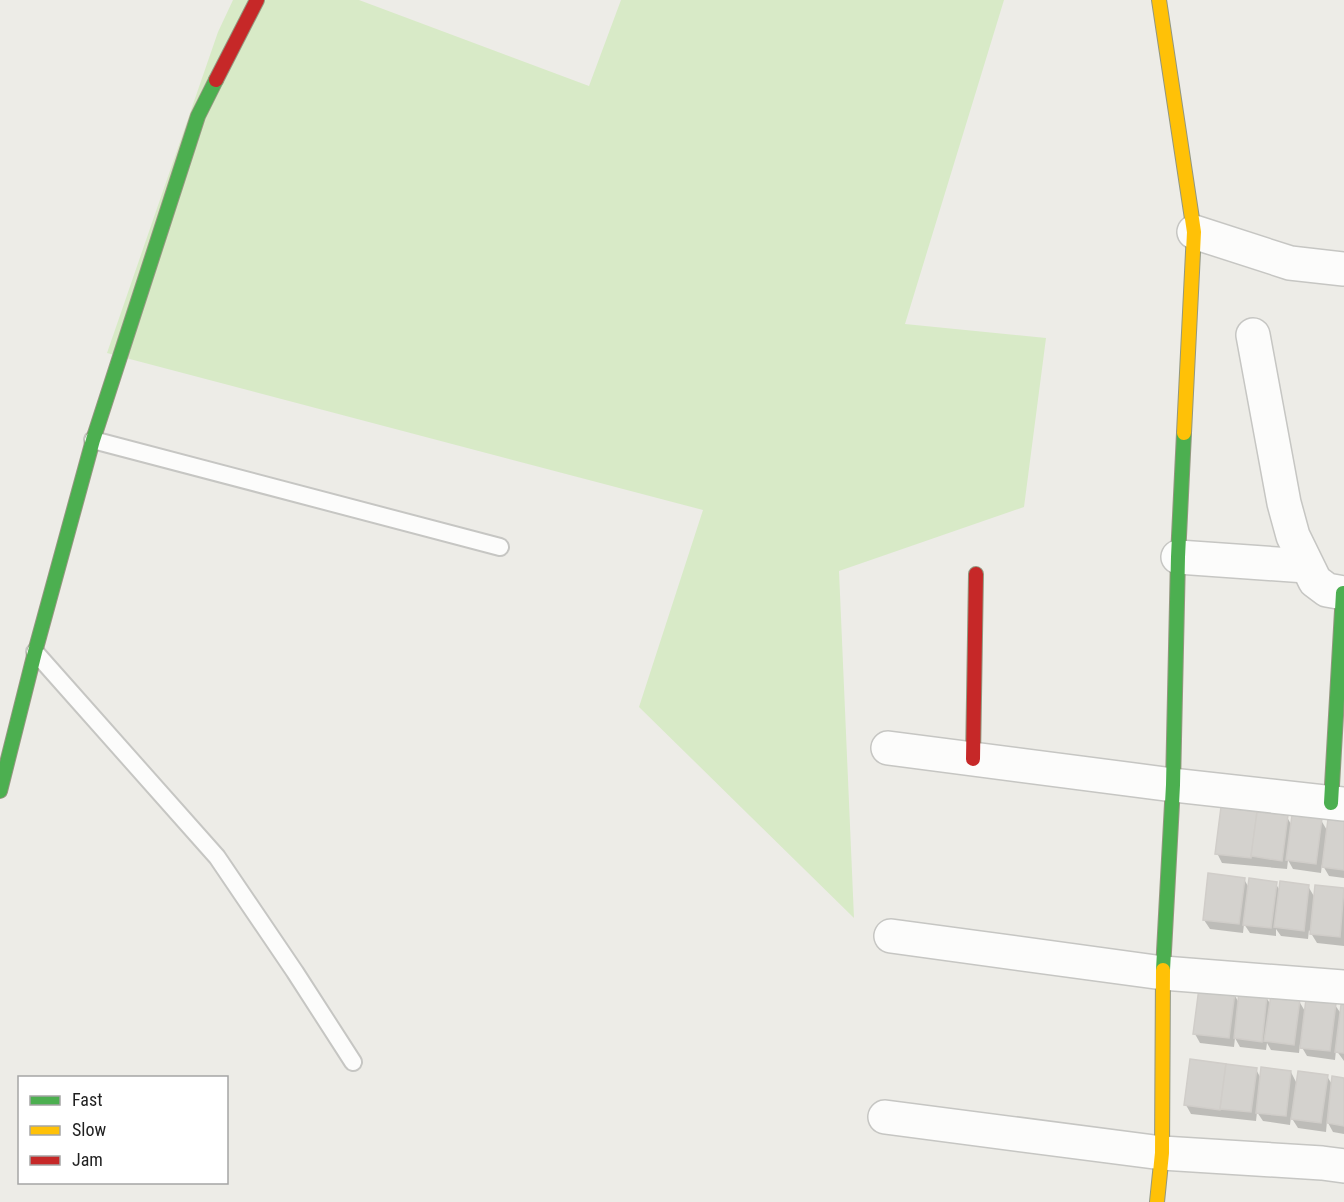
<svg xmlns="http://www.w3.org/2000/svg" width="1344" height="1202" font-family="'Roboto Condensed',sans-serif">
	<style>
		.grass { fill: #d8eac7 }
		.shadow { fill: #0003 }
		.building { fill: #d4d2ce; stroke: #d0cdc9; stroke-width: 1.5 }
		.lines { fill: none; stroke-linecap: round; stroke-linejoin: round }
		.lane-casing { stroke: #c6c6c3; stroke-width: 20 }
		.street-casing { stroke: #c6c6c3; stroke-width: 36 }
		.fast-casing { stroke: #93977f; stroke-width: 16 }
		.slow-casing { stroke: #93977f; stroke-width: 16 }
		.jam-casing { stroke: #93977f; stroke-width: 16 }
		.lane { stroke: #fcfcfb; stroke-width: 16 }
		.street { stroke: #fcfcfb; stroke-width: 33 }
		.fast { stroke: #4caf50; stroke-width: 14 }
		.slow { stroke: #ffc107; stroke-width: 14 }
		.jam { stroke: #c62828; stroke-width: 14 }
	</style>
	<rect width="100%" height="100%" fill="#edece7"/>
	<path class="grass" d="M233,0H359L589,86L621,0H1004L905,324L1046,338L1024,507L839,571L854,918L639,707L703,510L107,353L218,32Z"/>
	<g class="shadow">
		<path d="M1287,817L1292,826L1321,820L1328,832L1344,822V878L1329,876L1322,864L1321,873L1293,869L1288,860L1287,869L1222,863L1217,853Z"/>
		<path d="M1244,879L1249,888L1276,884L1280,891L1308,886L1315,898L1317,886L1344,890V946L1317,943L1309,930L1308,939L1281,936L1276,929V936L1250,933L1244,924L1243,933L1210,929L1204,920Z"/>
		<path d="M1234,994L1239,1003L1266,997L1271,1005L1299,1001L1306,1013L1335,1005L1342,1015L1344,1007V1061L1336,1050L1335,1060L1307,1056L1300,1044L1299,1053L1271,1050L1267,1043L1266,1050L1240,1047L1235,1038L1234,1047L1200,1043L1195,1034Z"/>
		<path d="M1256,1069L1261,1079L1291,1072L1297,1084L1327,1076L1333,1086L1344,1079V1134L1333,1132L1327,1121L1326,1132L1298,1128L1291,1117L1290,1125L1263,1121L1257,1112L1256,1121L1191,1114L1186,1105Z"/>
	</g>
	<g class="building">
		<path d="M1221,807L1257,812L1251,858L1215,854Z"/>
		<path d="M1257,812L1288,815L1282,861L1251,856Z"/>
		<path d="M1292,815L1322,818L1316,864L1286,860Z"/>
		<path d="M1328,819L1344,821V870L1322,867Z"/>
		<path d="M1208,873L1245,878L1239,924L1203,920Z"/>
		<path d="M1249,878L1277,882L1271,928L1243,925Z"/>
		<path d="M1280,881L1309,885L1304,931L1274,927Z"/>
		<path d="M1315,885L1344,888L1340,937L1310,934Z"/>
		<path d="M1199,988L1235,992L1229,1038L1193,1034Z"/>
		<path d="M1239,992L1267,995L1262,1042L1234,1038Z"/>
		<path d="M1271,995L1300,999L1294,1045L1264,1041Z"/>
		<path d="M1306,999L1336,1003L1330,1051L1300,1048Z"/>
		<path d="M1341,1005H1344V1053L1335,1052Z"/>
		<path d="M1190,1059L1226,1064L1220,1110L1184,1105Z"/>
		<path d="M1226,1064L1257,1068L1251,1112L1220,1109Z"/>
		<path d="M1261,1067L1291,1071L1286,1116L1256,1113Z"/>
		<path d="M1298,1071L1328,1075L1321,1123L1291,1119Z"/>
		<path d="M1332,1076L1344,1078V1126L1327,1123Z"/>
	</g>
	<g class="lines">
		<g class="lane-casing">
			<g id="lane">
				<path d="M93,440L500,547"/>
				<path d="M35,652L217,857L295,972L353,1062"/>
			</g>
		</g>
		<g class="street-casing">
			<g id="street">
				<path d="M1194,232L1290,263L1344,269"/>
				<path d="M1253,335L1284,503L1293,536L1315,581L1327,590L1344,593"/>
				<path d="M1178,557L1306,566"/>
				<path d="M888,748L1173,785L1344,804"/>
				<path d="M891,936L1163,973L1344,987"/>
				<path d="M885,1117L1162,1153L1322,1163L1344,1166"/>
			</g>
		</g>
		<g class="fast-casing">
			<g id="fast">
				<path d="M0,791L35,652L93,440L198,116L216,80"/>
				<path d="M1331,803L1343,593"/>
				<path d="M1163,970L1173,785L1178,557L1184,433"/>
			</g>
		</g>
		<g class="slow-casing">
			<g id="slow">
				<path d="M1159,0L1194,232L1184,433"/>
				<path d="M1157,1202L1162,1153L1163,970"/>
			</g>
		</g>
		<g class="jam-casing">
			<g id="jam">
				<path d="M216,80L257,0"/>
				<path d="M973,759L976,574"/>
			</g>
		</g>
		<use href="#lane" class="lane"/>
		<use href="#street" class="street"/>
		<use href="#fast" class="fast"/>
		<use href="#slow" class="slow"/>
		<use href="#jam" class="jam"/>
	</g>
	<rect x="18" y="1076" width="210" height="108" fill="#ffffff" stroke="#a5a5a5" stroke-width="1.5"/>
	<rect x="30" y="1096" width="30" height="9" fill="#4caf50" stroke="#a5a5a5" stroke-width="1.5"/>
	<text x="72" y="1106" font-size="18" fill="#1f1f1f">Fast</text>
	<rect x="30" y="1126" width="30" height="9" fill="#ffc107" stroke="#a5a5a5" stroke-width="1.5"/>
	<text x="72" y="1136" font-size="18" fill="#1f1f1f">Slow</text>
	<rect x="30" y="1156" width="30" height="9" fill="#c62828" stroke="#a5a5a5" stroke-width="1.5"/>
	<text x="72" y="1166" font-size="18" fill="#1f1f1f">Jam</text>
</svg>
